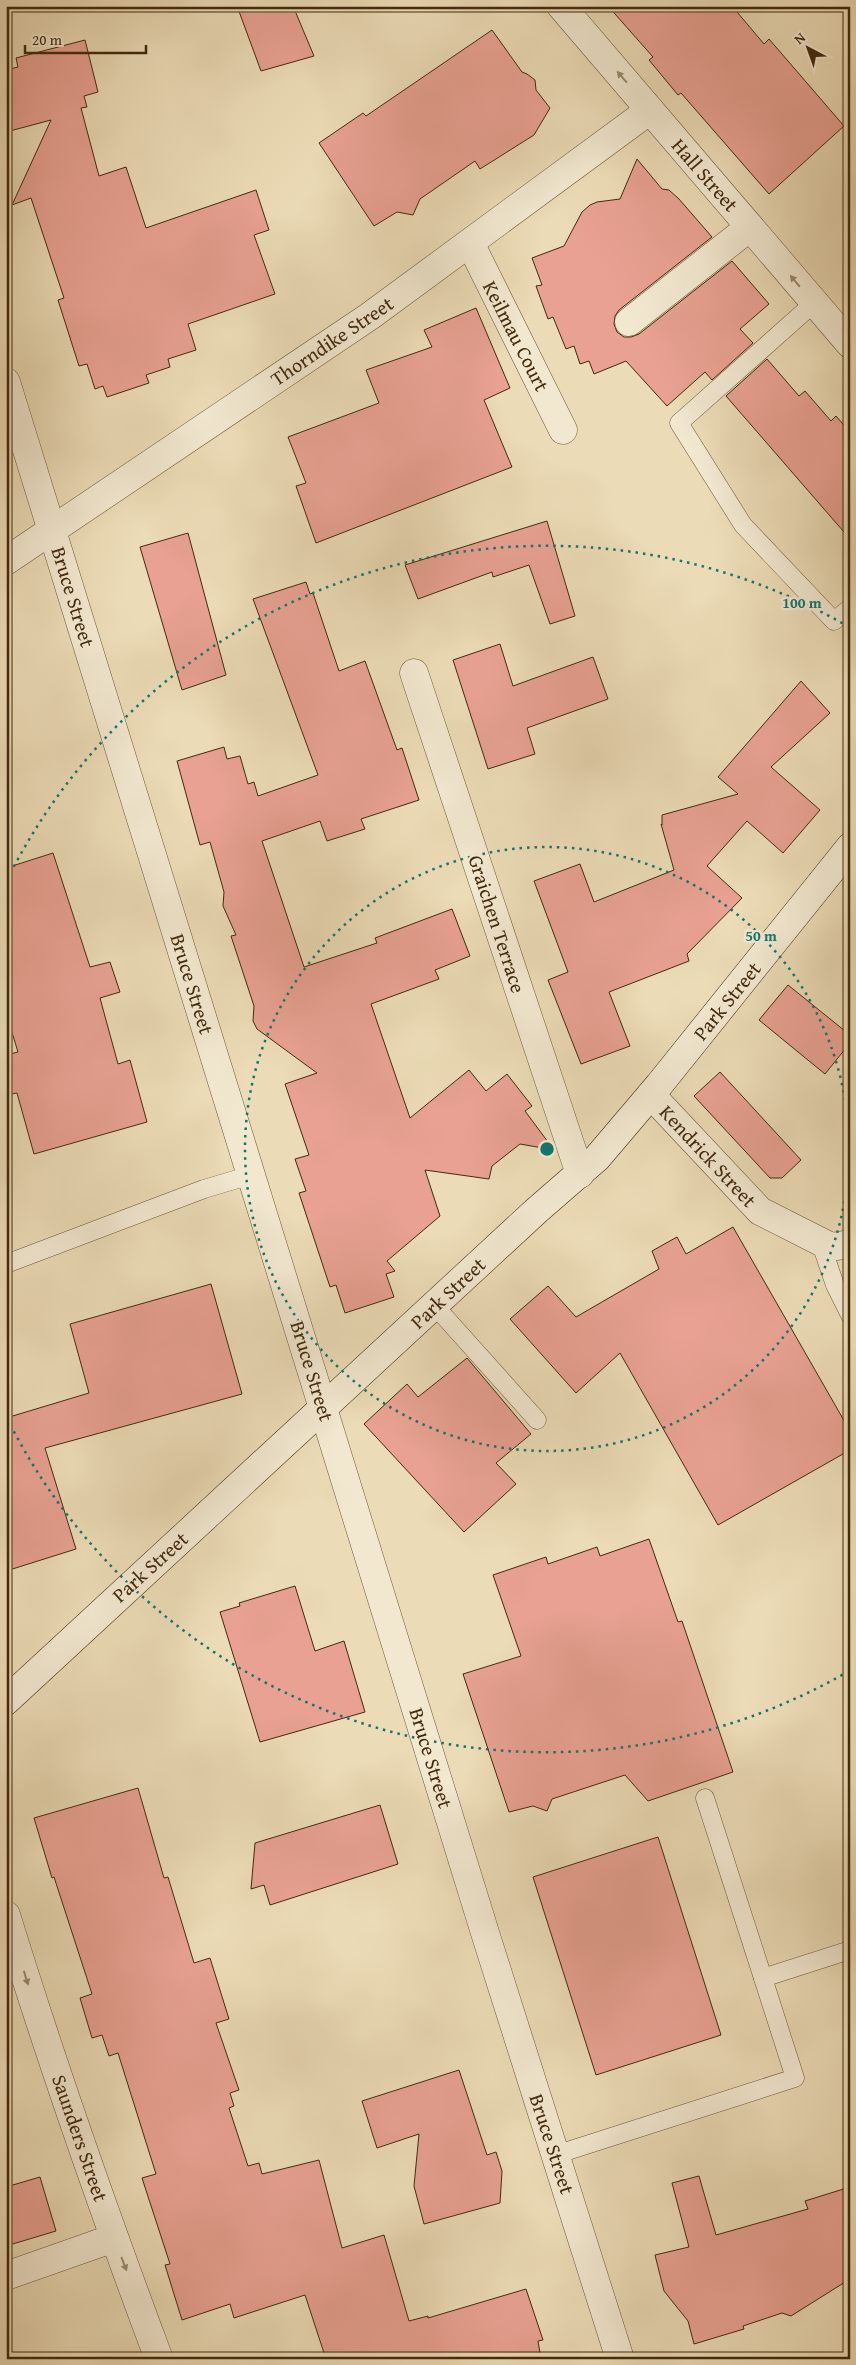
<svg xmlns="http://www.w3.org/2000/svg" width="856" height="2365" font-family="'Gentium Book Plus',serif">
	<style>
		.building { fill: #e8a192; stroke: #422a0d }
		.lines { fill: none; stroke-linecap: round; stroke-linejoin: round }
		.lane-casing { stroke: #6c5637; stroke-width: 19 }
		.street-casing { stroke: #6c5637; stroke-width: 29 }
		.secondary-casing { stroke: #422a0d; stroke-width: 29 }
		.lane { stroke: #f2e8d0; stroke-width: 18 }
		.street { stroke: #f2e8d0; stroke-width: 28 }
		.secondary { stroke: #f2e8d0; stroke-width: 28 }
		.oneway { fill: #9a896e }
		.ring { fill: none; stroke: #0f766e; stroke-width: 2.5; stroke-dasharray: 2.5 5 }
		.labels { text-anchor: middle; stroke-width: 5; stroke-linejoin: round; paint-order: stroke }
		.street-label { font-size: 20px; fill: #422a0d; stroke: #f2e8d0 }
		.centre { fill: #0f766e; stroke: #f2e8d0; stroke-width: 2.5 }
		.ring-label { font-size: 15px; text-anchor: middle; font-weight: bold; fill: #0f766e; stroke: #f2e8d0; stroke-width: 5; stroke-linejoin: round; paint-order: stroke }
	</style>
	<rect width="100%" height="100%" fill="#ebdbb6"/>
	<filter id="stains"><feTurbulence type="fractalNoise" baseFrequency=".004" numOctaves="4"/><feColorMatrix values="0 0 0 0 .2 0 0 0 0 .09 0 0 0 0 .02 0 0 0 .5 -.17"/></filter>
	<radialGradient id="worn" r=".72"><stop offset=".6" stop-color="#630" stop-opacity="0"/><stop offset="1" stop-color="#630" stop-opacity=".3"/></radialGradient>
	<g class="building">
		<path d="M237,6H293L314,56L261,71Z"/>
		<path d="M608,6H732L764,44L769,39L844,126L769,194L681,93L678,95L649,60L653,57Z"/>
		<path d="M492,30L522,72L527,74L535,80L536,90L550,108L534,135L480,169L475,161L420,199L413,215L397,212L374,226L319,143L363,113L366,116Z"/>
		<path d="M85,40L98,92L84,96L87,107L81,108L99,176L126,167L146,228L256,190L269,230L254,235L275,294L188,324L196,350L168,359L170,367L146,375L149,383L107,397L103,386L95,389L87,364L79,366L58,300L64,298L31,198L12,205L51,120L6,132V70L18,67L16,58Z"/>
		<path d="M637,159L662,189L669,190L679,199L712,237L619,310L615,316L614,324L617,332L624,337H631L639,334L732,261L769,304L740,329L753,343L712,380L705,372L667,406L626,361L594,374L589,361L580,364L574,346L566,349L553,317L548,319L536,286L542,285L532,258L564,246L582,212L590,205L597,202L620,199Z"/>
		<path d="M476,308L510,388L484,400L512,467L316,543L296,486L306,483L288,437L379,403L366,370L432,347L424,330Z"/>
		<path d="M767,359L799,396L805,391L831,421L836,416L850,432V539L726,396Z"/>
		<path d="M547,521L575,616L550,624L529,565L493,577L492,572L418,599L405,565Z"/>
		<path d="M188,533L226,675L182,690L140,547Z"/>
		<path d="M306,582L310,594L313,593L339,671L365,661L397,750L402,748L419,800L361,819L365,829L327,841L320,821L262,841L304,967L377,943L375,938L452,909L470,956L435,970L439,979L371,1004L410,1118L469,1070L486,1091L507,1074L532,1106L525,1111L554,1150L520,1144L492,1166L489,1179L425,1170L440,1216L387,1261L395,1271L386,1274L394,1297L345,1313L336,1285L330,1287L299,1193L306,1191L295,1159L309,1155L285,1084L317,1073L257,1029L253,1021L254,1006L231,936L236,935L223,906L224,892L210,842L200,845L177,761L224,747L227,759L240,756L248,784L254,782L258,796L318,775L253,599Z"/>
		<path d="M500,644L513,686L593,657L608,699L527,728L535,754L488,769L453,660Z"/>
		<path d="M801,681L830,713L771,767L820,810L783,853L747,821L707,866L742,898L687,954L689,961L609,992L630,1046L581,1064L548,980L568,972L534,881L580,864L594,902L674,870L661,824L662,825V815L738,794L718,777Z"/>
		<path d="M53,853L90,967L110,962L120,992L100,998L118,1064L130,1060L147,1122L34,1154L17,1093L6,1095V1055L18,1052L6,1013V868Z"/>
		<path d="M788,985L850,1035V1043L825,1074L759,1020Z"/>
		<path d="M720,1072L801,1160L782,1178H770L694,1096Z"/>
		<path d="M733,1227L850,1431V1450L718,1525L620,1353L576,1393L510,1319L548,1286L576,1317L659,1269L652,1251L677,1237L686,1254Z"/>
		<path d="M211,1284L242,1394L45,1448L76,1549L6,1571V1418L89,1393L70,1324Z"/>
		<path d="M467,1358L531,1434L496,1463L516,1484L464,1532L364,1424L407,1384L418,1397Z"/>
		<path d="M649,1539L678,1622L682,1621L733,1772L648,1801L625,1775L552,1799L547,1811L533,1806L509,1812L463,1674L521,1656L493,1575L546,1557L548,1564L597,1547L600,1556Z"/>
		<path d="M295,1586L315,1651L344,1641L365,1712L260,1742L220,1612L240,1606L239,1603Z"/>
		<path d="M138,1788L164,1878L168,1877L194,1963L210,1958L229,2019L216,2023L239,2090L230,2093L234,2106L229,2108L248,2166L259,2163L262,2174L319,2160L342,2248L384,2235L409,2321L428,2316V2318L526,2289L543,2340L538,2341L541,2359H326L305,2295L234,2318L230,2304L182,2320L165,2265L170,2264L142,2178L156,2174L118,2053L109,2056L102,2035L92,2038L80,1998L92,1994L54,1877L52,1878L34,1818Z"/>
		<path d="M380,1805L398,1864L270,1905L264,1885L251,1889L255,1843Z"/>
		<path d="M658,1837L721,2035L596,2075L533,1877Z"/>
		<path d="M459,2070L487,2155L496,2152L502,2171L500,2203L424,2224L414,2186L419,2134L377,2148L362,2101Z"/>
		<path d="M699,2176L716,2235L808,2209L805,2201L850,2187V2279L791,2316L782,2313L743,2326L744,2329L694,2344L688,2321L664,2291L655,2255L689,2247L672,2183Z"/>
		<path d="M40,2177L56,2231L6,2246V2187Z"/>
	</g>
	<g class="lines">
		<g class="lane-casing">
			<g id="lane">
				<path d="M814,303L679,423L743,525L834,621L850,608"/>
				<path d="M820,1241L835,1285L850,1315"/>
				<path d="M6,1264L204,1189L251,1175"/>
				<path d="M435,1306L537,1420"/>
				<path d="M705,1798L763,1978"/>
				<path d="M555,2155L795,2078L763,1978L850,1950"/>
			</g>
		</g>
		<g class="street-casing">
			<g id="street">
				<path d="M561,6L850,344"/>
				<path d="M470,243L563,430"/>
				<path d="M629,322L750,227"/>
				<path d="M6,382L486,1936L620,2359"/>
				<path d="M6,561L370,316L650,110"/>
				<path d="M414,673L580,1174"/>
				<path d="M651,1095L760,1211L831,1247L850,1244"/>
				<path d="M6,1915C52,2064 104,2212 159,2359"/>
				<path d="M6,2276L114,2238"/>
			</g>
		</g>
		<g class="secondary-casing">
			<path id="secondary" d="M6,1701L536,1211L597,1158L659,1085L850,847"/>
		</g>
		<use href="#lane" class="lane"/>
		<use href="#street" class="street"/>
		<use href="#secondary" class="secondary"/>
	</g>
	<defs><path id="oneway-solid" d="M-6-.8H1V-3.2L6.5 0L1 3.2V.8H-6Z" transform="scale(1.25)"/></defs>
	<g class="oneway">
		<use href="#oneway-solid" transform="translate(622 77) rotate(-131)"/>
		<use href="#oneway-solid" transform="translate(795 281) rotate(-130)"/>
		<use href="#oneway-solid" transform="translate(26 1978) rotate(73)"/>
		<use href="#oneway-solid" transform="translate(124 2264) rotate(69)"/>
	</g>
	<g class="ring">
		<circle cx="547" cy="1149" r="302"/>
		<path d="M849 1671A603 603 0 0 1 7 1418M7 880A603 603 0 0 1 849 627"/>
	</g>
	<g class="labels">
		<g class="street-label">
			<text transform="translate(705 175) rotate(49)" y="7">Hall Street</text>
			<text transform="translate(516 336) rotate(63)" y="7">Keilmau Court</text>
			<text transform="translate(332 341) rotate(-34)" y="7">Thorndike Street</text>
			<text transform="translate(73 597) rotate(73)" y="7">Bruce Street</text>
			<text transform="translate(497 924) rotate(72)" y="7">Graichen Terrace</text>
			<text transform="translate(192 984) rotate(73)" y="7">Bruce Street</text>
			<text transform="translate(727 1001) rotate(-51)" y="7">Park Street</text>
			<text transform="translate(708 1156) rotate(47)" y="7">Kendrick Street</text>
			<text transform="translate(448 1293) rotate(-43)" y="7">Park Street</text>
			<text transform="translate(312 1371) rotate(73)" y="7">Bruce Street</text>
			<text transform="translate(150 1567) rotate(-42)" y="7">Park Street</text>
			<text transform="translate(431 1758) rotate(73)" y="7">Bruce Street</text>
			<text transform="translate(80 2138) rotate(71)" y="7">Saunders Street</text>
			<text transform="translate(552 2144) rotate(72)" y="7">Bruce Street</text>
		</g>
	</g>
	<circle cx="547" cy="1149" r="8" class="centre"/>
	<g class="ring-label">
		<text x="802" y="608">100 m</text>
		<text x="761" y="941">50 m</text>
	</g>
	<rect width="856" height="2365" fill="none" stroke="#ebdbb6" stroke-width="25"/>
	<rect x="8" y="8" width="841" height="2350" fill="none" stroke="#422a0d" stroke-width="2.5"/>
	<rect x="12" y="12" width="831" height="2340" fill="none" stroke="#422a0d"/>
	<g transform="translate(808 48) rotate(319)" stroke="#f2e8d0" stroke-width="4" paint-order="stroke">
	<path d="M0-4L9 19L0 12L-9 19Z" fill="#422a0d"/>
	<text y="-8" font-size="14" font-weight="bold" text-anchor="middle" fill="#422a0d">N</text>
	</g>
	<path d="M25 45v8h121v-8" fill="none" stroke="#422a0d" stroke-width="2.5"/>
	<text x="32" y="45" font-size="15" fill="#422a0d" stroke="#f2e8d0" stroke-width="4" paint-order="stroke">20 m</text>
	<rect width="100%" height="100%" filter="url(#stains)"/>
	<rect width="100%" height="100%" fill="url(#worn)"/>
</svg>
